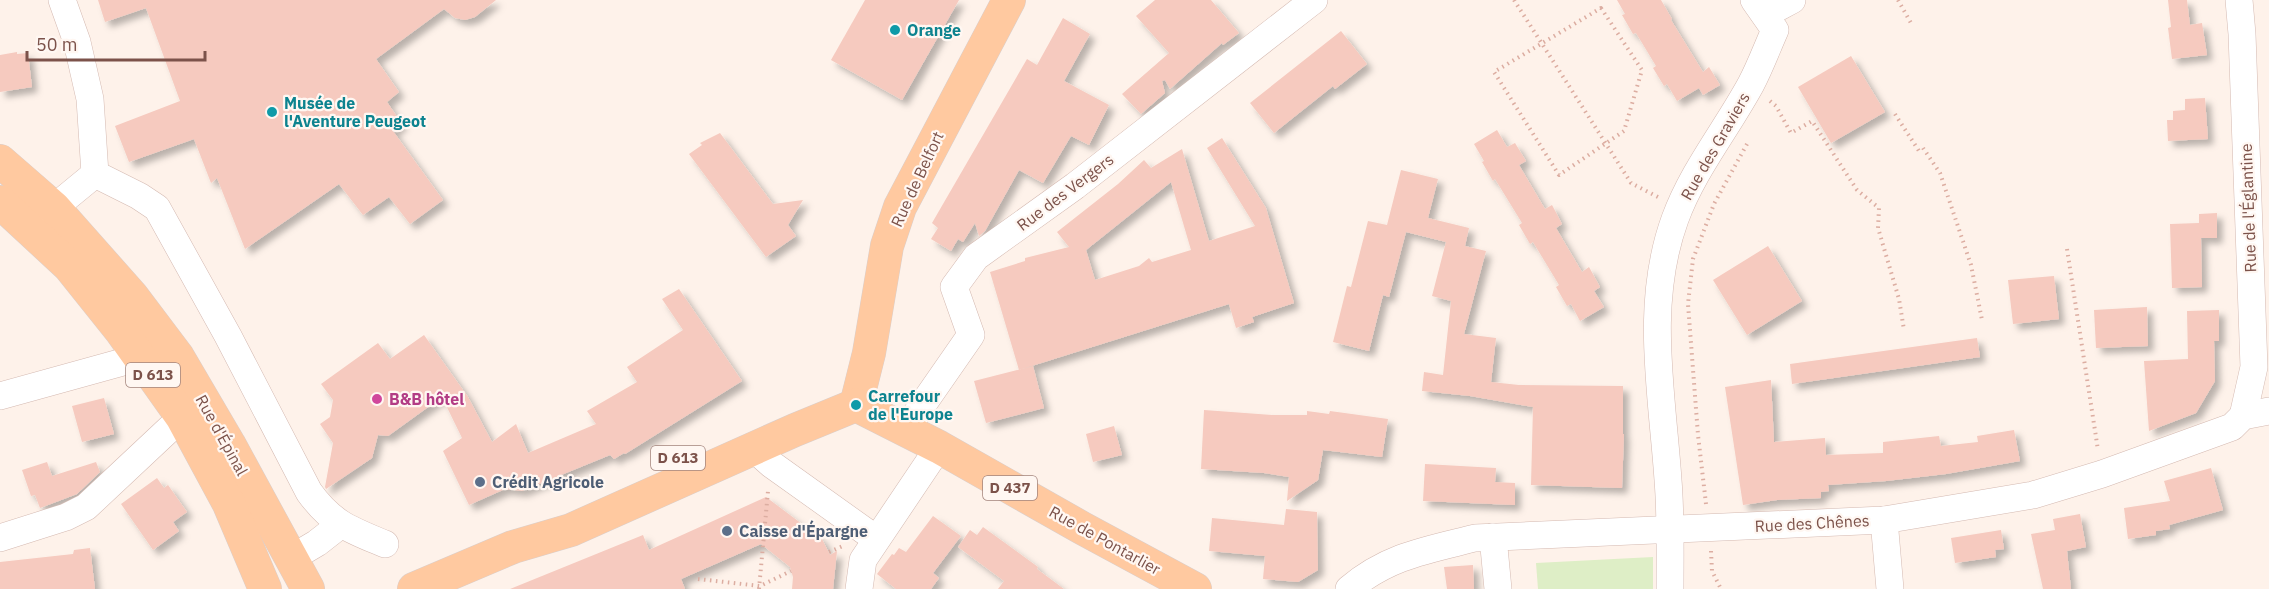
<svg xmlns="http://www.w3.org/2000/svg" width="2269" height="589" font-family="'IBM Plex Sans',sans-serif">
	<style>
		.green { fill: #deeec6 }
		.building { fill: #f6cabf; fill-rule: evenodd; filter: url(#shadow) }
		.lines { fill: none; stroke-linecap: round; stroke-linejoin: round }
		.minor-casing { stroke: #d4b9b1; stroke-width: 28 }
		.major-casing { stroke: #dacfcc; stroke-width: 34 }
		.path { stroke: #dcada1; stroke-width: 4; stroke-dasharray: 1.5 4.5; stroke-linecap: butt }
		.minor { stroke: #fff; stroke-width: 27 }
		.major { stroke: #ffc9a0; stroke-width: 33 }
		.culture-dot { fill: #0f9aa8; stroke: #fff7f2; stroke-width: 2 }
		.hotel-dot { fill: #d1479c; stroke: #fff7f2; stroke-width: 2 }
		.service-dot { fill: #5c6f8a; stroke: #fff7f2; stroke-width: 2 }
		.labels { text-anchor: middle; stroke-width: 4.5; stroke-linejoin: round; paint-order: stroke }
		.shield { fill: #fff7f2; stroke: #a3847c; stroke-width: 1.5 }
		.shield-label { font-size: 15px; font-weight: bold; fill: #7c524a }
		.culture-label { font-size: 16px; font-weight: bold; fill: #0d838f; stroke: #fff7f2; text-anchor: start }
		.street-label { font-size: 16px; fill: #7c524a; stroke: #fff7f2 }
		.hotel-label { font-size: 16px; font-weight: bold; fill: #b23c85; stroke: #fff7f2; text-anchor: start }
		.service-label { font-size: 16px; font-weight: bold; fill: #4e5e75; stroke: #fff7f2; text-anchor: start }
	</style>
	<defs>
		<filter id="shadow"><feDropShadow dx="5.5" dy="5.5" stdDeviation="3" flood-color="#0004"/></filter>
	</defs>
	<rect width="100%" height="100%" fill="#fef2ea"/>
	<path class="green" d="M1653,557V589H1538L1536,563Z"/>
	<g class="building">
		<path d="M98,0H496L475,17L465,20L455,18L444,9L376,59L399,92L387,102L402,124L393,131L443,200L410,224L389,197L363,215L339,184L245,249L217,178L211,183L194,139L129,162L115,126L180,101L146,8L105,22Z"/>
		<path d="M865,0H959L902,100L831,60Z"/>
		<path d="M1155,0H1211L1239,33L1223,45L1222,43L1170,89L1165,80L1162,81L1165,93L1141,114L1122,94L1169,53L1136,16Z"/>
		<path d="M1617,0H1661L1672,19L1671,20L1703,72L1709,67L1720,85L1703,95L1699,88L1677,101L1667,84L1664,86L1653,68L1656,66L1636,33L1633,34L1622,15L1625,14Z"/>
		<path d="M2168,0H2187L2190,25L2202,23L2207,55L2172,59L2168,28L2171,27Z"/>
		<path d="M1063,18L1090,34L1064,81L1109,105L1089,145L1071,136L1043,183L1019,170L985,231L979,236L975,223L963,242L958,239L951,251L931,239L938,228L932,223L1027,59L1037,65Z"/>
		<path d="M1341,31L1367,64L1335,89L1333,86L1274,133L1250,103Z"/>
		<path d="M17,52V54L28,53L32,87L0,92V55Z"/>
		<path d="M1851,56L1885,112L1831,143L1798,87Z"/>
		<path d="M2205,98L2208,139L2168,141L2167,120H2173V111L2185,110V99Z"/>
		<path d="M1497,130L1507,147L1515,143L1526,161L1519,165L1545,209L1552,205L1562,224L1556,228L1582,272L1589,267L1600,287L1594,291L1604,307L1580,321L1571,304L1567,306L1556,287L1559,285L1533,242L1530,244L1519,225L1522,223L1495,179L1493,181L1482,162L1484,161L1474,144Z"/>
		<path d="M720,133L773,204L803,200L788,225L796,236L766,257L689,154L702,145L700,143Z"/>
		<path d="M1222,138L1266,208L1294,303L1252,317L1254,322L1236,328L1229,304L1019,370L990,272L1025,261V258L1069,247L1057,232L1118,184L1144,160L1151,168L1182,149L1209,241L1255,226L1207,148ZM1171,182L1191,250L1152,262L1149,258L1139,266L1095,280L1086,250Z"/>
		<path d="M1401,170L1438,179L1428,218L1469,228L1465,246L1486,251L1464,334L1496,338L1491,382L1519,385L1623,386V434H1624L1622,488L1531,485L1533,407L1470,396L1422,391L1424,372L1443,375L1451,301L1432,296L1446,242L1406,232L1389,297L1383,295L1369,351L1333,342L1347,286L1351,287L1368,221L1387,225Z"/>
		<path d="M2217,213V238H2201L2202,287L2172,288L2170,224L2199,223V214Z"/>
		<path d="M1768,246L1802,301L1747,335L1713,280Z"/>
		<path d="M2054,276L2059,319L2013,324L2008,280Z"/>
		<path d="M679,289L742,381L625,454L624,453L614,459L610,455L522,491L505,489L469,505L443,451L462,438L442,397L388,436L378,435L372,458L326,489L325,487L333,443L320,424L330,417L333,400L321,384L378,343L390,359L424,335L468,397L492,442L516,424L528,453L596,424L587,411L637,382L627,367L683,330L662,299Z"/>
		<path d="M2147,307L2148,346L2096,348L2094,310Z"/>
		<path d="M2219,310V341H2214L2215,381L2196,413L2149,431L2144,361L2188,359L2187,311Z"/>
		<path d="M1977,338L1980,357L1792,384L1790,364Z"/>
		<path d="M1033,366L1044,408L986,423L974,381Z"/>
		<path d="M1771,380L1774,442L1825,438L1826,455L1883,453V442L1939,436L1941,446L1978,442L1977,436L2014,430L2020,461L1946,474L1886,481L1828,485L1829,491L1821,492V498L1777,500L1743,505L1725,387Z"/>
		<path d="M104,398L114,434L82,442L72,406Z"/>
		<path d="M1204,410L1272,415H1307V411L1329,414L1330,411L1388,419L1382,457L1323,450L1318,480L1287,501L1289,477L1264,473L1201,469Z"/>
		<path d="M1114,426L1122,455L1093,462L1086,434Z"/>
		<path d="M47,462L52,476L96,462L100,472L77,494L40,508L35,495L31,496L22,470Z"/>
		<path d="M1425,464L1496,468L1495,482L1515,483V505L1423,501Z"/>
		<path d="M2211,468L2223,510L2169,525L2170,529L2156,531V535L2128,539L2124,508L2170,501L2164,481Z"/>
		<path d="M157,478L164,488L168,485L187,512L173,522L179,531L153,550L121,504Z"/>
		<path d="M766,497L822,539L830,555L837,551L833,589H792L793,577L790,567L761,544L681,579L685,589H510L643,535L649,550Z"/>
		<path d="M1286,509L1317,512L1318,570L1298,582L1263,579L1265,556L1209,551L1212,518L1284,525Z"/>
		<path d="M2080,514L2086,547L2067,551L2071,589H2043L2031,534L2055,530L2053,519Z"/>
		<path d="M933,516L961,536L933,573L939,578L931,589H896L877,574L892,554L894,555L899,548L906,552Z"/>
		<path d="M983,527L1038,567L1037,569L1064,589H998L1004,581L958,547L970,530L977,535Z"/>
		<path d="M2001,530L2004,549L1995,550L1996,557L1955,563L1951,538Z"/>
		<path d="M90,548L95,589H0V562L73,554L74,550Z"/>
		<path d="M1473,565L1474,589H1447L1444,567Z"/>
	</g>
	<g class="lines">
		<g class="minor-casing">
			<g id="minor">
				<path d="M2239,0L2242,34L2254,367L2243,416"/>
				<path d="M1766,14L1792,0"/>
				<path d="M95,174L139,196L157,208L228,336L309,492C332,524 351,530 385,544"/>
				<path d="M39,220L95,174L90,99L77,42L62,0"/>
				<path d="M0,396L141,357"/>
				<path d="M905,430L971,335L954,287L976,257L1075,186L1314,0"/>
				<path d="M753,448L771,464L876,539"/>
				<path d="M1884,520L1890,589"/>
				<path d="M1493,537L1498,589"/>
				<path d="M0,538L66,517L86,507L182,417L198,407"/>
				<path d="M290,559L317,543L340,525"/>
				<path d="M859,589L863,560L939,447"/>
				<path d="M1349,589C1388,556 1427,550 1475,538L1884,520L2033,495L2102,474L2232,427L2243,416L2269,411"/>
				<path d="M1670,589C1670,553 1671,516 1668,480C1662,392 1644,304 1675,219C1693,170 1726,130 1751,84C1760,67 1767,48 1775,30L1754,0"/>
			</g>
		</g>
		<g class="major-casing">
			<g id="major">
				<path d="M0,161L54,208L132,296L178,357L229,444L308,589"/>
				<path d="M0,202L69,266L121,331L182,417L229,504L265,589"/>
				<path d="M856,405L869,353L887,246L900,207L1009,0"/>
				<path d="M856,405L939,447L1082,528L1195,589"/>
				<path d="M414,589L513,547L571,530L795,430L856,405"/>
			</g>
		</g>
		<g class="path">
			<path d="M1514,0L1631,183L1658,197"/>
			<path d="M1898,0L1911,23"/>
			<path d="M1601,8L1642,70L1624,131L1559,175L1494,72Z"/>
			<path d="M1770,101L1776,106L1791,133L1812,121L1857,190L1879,208L1878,228L1899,299L1904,330"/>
			<path d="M1895,114L1919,151"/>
			<path d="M1923,148L1940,173L1971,265L1982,320"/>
			<path d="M2067,249L2098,450"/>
			<path d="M1706,504L1698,435L1688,304L1693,259L1714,204L1747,144"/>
			<path d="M1711,551L1712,571L1721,589"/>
			<path d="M829,552L843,546"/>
			<path d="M698,579L760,586L791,571"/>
			<path d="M759,589L768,491"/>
		</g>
		<use href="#minor" class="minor"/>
		<use href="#major" class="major"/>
	</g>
	<g class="culture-dot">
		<circle cx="895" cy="30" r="6"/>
		<circle cx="272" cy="112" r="6"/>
		<circle cx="856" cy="405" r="6"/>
	</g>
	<circle class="hotel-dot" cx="377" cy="399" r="6"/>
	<g class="service-dot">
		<circle cx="480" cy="482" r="6"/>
		<circle cx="727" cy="531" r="6"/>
	</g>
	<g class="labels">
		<g class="shield">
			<rect x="126" y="363" width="54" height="24" rx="4.5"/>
			<rect x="651" y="446" width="54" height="24" rx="4.5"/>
			<rect x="983" y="476" width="54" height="24" rx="4.5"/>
		</g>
		<g class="shield-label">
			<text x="153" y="380">D 613</text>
			<text x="678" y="463">D 613</text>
			<text x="1010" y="493">D 437</text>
		</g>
		<g class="culture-label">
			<text x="907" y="36">Orange</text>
			<text x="284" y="109">Musée de<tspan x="284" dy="18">l'Aventure Peugeot</tspan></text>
			<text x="868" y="402">Carrefour<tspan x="868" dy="18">de l'Europe</tspan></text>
		</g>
		<g class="street-label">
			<text transform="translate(1715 146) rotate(-60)" y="6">Rue des Graviers</text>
			<text transform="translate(917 179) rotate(-65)" y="6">Rue de Belfort</text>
			<text transform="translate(1065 192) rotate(-37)" y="6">Rue des Vergers</text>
			<text transform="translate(2248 208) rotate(-92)" y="6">Rue de l'Églantine</text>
			<text transform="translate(222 435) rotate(61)" y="6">Rue d'Épinal</text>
			<text transform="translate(1812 523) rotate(-3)" y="6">Rue des Chênes</text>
			<text transform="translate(1105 540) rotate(29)" y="6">Rue de Pontarlier</text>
		</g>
		<g class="hotel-label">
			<text x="389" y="405">B&amp;B hôtel</text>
		</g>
		<g class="service-label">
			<text x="492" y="488">Crédit Agricole</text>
			<text x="739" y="537">Caisse d'Épargne</text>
		</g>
	</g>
	<path d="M27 51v9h178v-9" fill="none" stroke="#7c524a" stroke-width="3"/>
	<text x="36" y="51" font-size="18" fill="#7c524a" stroke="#fff7f2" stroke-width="4.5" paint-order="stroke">50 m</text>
</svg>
